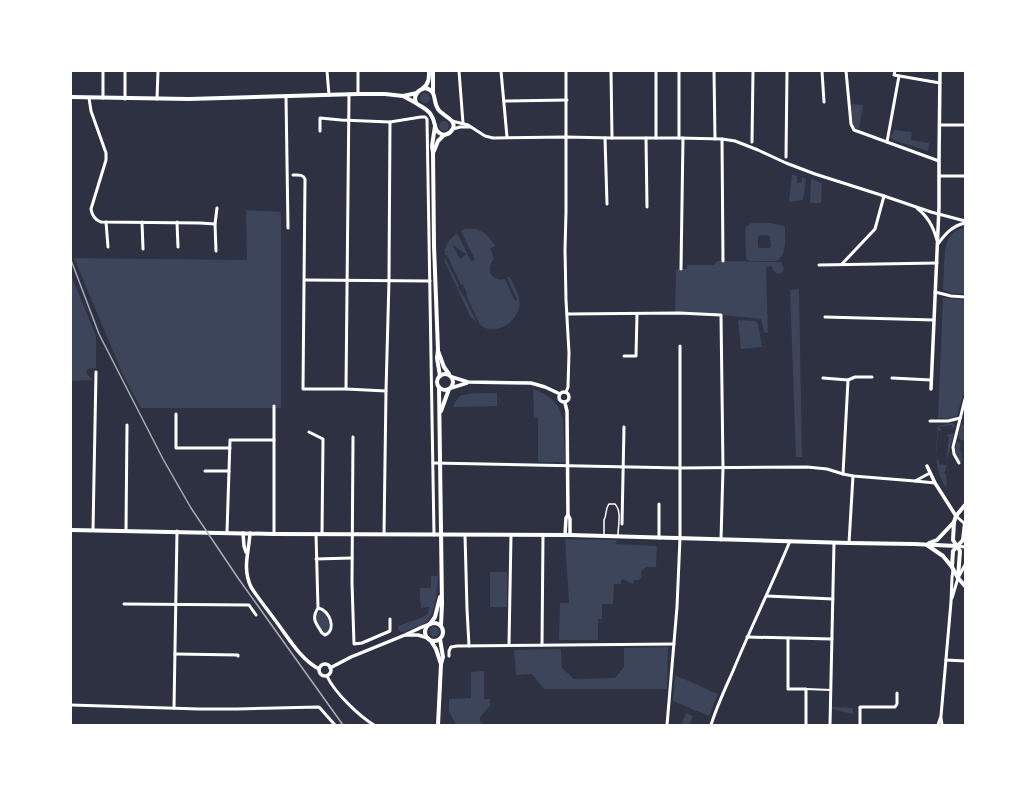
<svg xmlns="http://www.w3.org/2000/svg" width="1036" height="796" font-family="Lato,sans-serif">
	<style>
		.green { fill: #3c4559; fill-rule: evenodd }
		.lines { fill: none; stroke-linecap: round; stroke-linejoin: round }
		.service { stroke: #fff; stroke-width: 1.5 }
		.pedestrian { stroke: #fff; stroke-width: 2 }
		.minor { stroke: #fff; stroke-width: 3 }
		.tertiary { stroke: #fff; stroke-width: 3.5 }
		.secondary { stroke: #fff; stroke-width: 4 }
		.rail { stroke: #abadb3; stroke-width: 1.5 }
	</style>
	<rect width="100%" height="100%" fill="#2d3142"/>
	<g class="green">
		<circle cx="425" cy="98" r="5"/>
		<path d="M851,104L863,105L859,129L855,128L853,123Z"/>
		<circle cx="444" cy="126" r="5"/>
		<path d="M894,130L912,132L911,140L929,143L928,151L893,140L891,137V134H893Z"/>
		<path d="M792,174L797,176V183L802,182V177L806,179L803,200L789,202Z"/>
		<path d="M811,179L822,183L821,203H810Z"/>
		<path d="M246,210L281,212V408H141L123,375L74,258L247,260Z"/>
		<path d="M751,223H769L784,226L785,228C785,239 787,254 777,261H750L747,260L746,257L745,228L746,227ZM760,235H768L770,237L771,246L769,248H760L758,247V237Z"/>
		<path d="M965,228V294L951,293L943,290C943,282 944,273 944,265C945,249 945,231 965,228Z"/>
		<path d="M464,229C480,227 487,233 495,246L490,248L494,259C485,269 491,282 505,279L515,301L517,300L507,278L509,276C514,286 522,297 519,308C515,324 494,336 480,325L466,295L467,294L463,284L461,285L447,255H445C444,245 450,239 457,233L471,261L475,260L461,231ZM453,246H454L466,254L460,259Z"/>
		<path d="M445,258L459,286L458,287L463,296H464L477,323L470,316L445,262Z"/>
		<path d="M719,261L781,262L784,269C782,275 777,275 773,270L772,266L766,267L768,333L764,332L761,319L721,315L675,314L676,269H687V265H714L716,262Z"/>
		<path d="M71,275L96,336V368L87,369L86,373L93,380L71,381Z"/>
		<path d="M799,289L802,457H796L790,290Z"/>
		<path d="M943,298L965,300V388L957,416L947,419L938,418Z"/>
		<path d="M738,320L755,321L758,324L762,347L741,349Z"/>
		<path d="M533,389C550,395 557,401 563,419L565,462H538V418L534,417Z"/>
		<path d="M497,393V406L453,407C454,403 457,399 460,396C469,392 487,394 497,393Z"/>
		<path d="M952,423L955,425L954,428H953L951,425L939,427L942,430L938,431L936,457L937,460H939V464L946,465L947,461L945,472H942L945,473C947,477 946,481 947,485L945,486C933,468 936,447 938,426Z"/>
		<path d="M961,424L965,425V430H963V432L965,433V438L962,441L958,437Z"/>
		<path d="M954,433V434L947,460V454L945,453H947L949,437L946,435Z"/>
		<path d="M957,441L961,444L959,450L962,452L961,457L964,460L960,462C956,454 954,450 957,441Z"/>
		<path d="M565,539L617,540L616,544L657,546L656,567H646L641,571L642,577L639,580H634L633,584L622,579L621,584H614L613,604H602V619H598V640H559L560,603H569Z"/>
		<rect x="490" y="572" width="17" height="35"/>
		<path d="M431,576H438C437,587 436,611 429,619C425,624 419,626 413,628C408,630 404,633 399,631L398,628V626L423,617L428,613L429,607L421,608V602H420V588H431Z"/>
		<path d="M319,611C328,613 329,622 329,630L326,633L323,632L316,619V617Z"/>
		<path d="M433,626L436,627C439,629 439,632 438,635L433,637C429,635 429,629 433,626Z"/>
		<path d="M668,647L667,689H544L532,674L516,675L514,650L561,649L562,668L574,679L615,678L624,667V648Z"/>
		<path d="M484,671V699H490V706L480,717V721L484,725H456L449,711V699L471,698V672Z"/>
		<path d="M675,675L718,694L709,716L673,701Z"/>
		<path d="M832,707L852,708L853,709V714L832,709Z"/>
		<path d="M686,713L693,716L689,725H681Z"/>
	</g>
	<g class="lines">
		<path class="service" d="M604,535V520C607,515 605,509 609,504H615C622,511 618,526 618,535"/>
		<path class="pedestrian" d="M806,689L831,690"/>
		<g class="minor">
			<path d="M327,71L329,95"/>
			<path d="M459,71L463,123"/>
			<path d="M501,71L507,137"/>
			<path d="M611,71L612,138"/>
			<path d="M656,71V138"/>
			<path d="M679,71V138"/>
			<path d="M714,71L715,139"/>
			<path d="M822,71L824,102"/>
			<path d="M846,71L851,124L854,130L939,161"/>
			<path d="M895,71L894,75L940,83"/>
			<path d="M358,94V71"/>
			<path d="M286,96L288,228"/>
			<path d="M89,98L91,111L106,153V160L91,209C92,216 95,220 101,222L200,223L215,224"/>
			<path d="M103,98V71"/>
			<path d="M125,99V71"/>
			<path d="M157,99L158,71"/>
			<path d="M504,101L567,100"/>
			<path d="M452,121L468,125L485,136L493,138L566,137L612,138H679L722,139L735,141L758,150L786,163L815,174L884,196L931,212L965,221"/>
			<path d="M940,125H965"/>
			<path d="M453,129L460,127H470"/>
			<path d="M320,131V118L341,120L390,122L421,117H425L427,119L434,535"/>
			<path d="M605,138L607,204"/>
			<path d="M646,138L647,207"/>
			<path d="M722,139L723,261"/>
			<path d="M752,142L753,71"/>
			<path d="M887,142L899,76"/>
			<path d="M786,157L787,71"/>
			<path d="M293,175C298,175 303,174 305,179L303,389H346L386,391"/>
			<path d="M939,176H965"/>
			<path d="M917,208C928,217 933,226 937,240"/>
			<path d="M106,222L108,247"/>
			<path d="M142,222L143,249"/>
			<path d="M177,222L178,247"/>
			<path d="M938,244C945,234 952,226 965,223"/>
			<path d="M216,251L215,224L217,208"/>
			<path d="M842,264L875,229L884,196"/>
			<path d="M819,265L937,263"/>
			<path d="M681,269L683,138"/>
			<path d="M305,280L430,281"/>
			<path d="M935,292L951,296L965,297"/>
			<path d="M567,314L679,313L721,315L723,468L721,540"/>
			<path d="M825,317L934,320"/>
			<path d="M624,356H636L637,314"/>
			<path d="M823,378L848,380L843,474"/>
			<path d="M892,378L931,380"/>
			<path d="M848,380L855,377H872"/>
			<path d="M346,389L349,94"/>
			<path d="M566,392L568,387L569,353L566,300L565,250L566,212V71"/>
			<path d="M274,406V534"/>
			<path d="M176,414V448H230"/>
			<path d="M930,421H948L960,418"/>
			<path d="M309,432L323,439L322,534"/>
			<path d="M353,437L352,583L354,644L362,643L390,631V619"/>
			<path d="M433,463L680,468L807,467L827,469L843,474L853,476L915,481L935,483"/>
			<path d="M959,463L954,454L953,447L965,399"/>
			<path d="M205,471H229"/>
			<path d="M915,481L930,473"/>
			<path d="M956,516L965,524"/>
			<path d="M622,524L624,427"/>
			<path d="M93,530L96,372"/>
			<path d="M126,531L127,425"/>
			<path d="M227,532L230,440H274"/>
			<path d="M316,534L318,608C311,619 316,623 322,633L325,635C337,630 330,610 318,608"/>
			<path d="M384,534L386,391L389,280L390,122"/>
			<path d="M465,535L467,609L469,646"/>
			<path d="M659,538V504"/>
			<path d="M849,543L853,476"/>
			<path d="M957,546L965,547"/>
			<path d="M316,559L352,558"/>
			<path d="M767,596L833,599"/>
			<path d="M952,598L958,578L965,565"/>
			<path d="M124,604L249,605L256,615"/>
			<path d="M747,637L832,639"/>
			<path d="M788,638V689H806V725"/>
			<path d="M509,645L511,535"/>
			<path d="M542,645L543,535"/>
			<path d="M175,654L238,655V656"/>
			<path d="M449,656V651L451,647L457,646L674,644"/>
			<path d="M946,660L965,661"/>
			<path d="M327,676C334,692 359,716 374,725"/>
			<path d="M71,705L199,709H237L319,707L335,725"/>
			<path d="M174,708L177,531"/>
			<path d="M941,718L942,725"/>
			<path d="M667,725L677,607L680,538V346"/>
			<path d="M711,725C717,706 725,689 733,671C751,627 772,585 790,541"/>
			<path d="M830,725L834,543"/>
			<path d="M860,725V707H895L897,704V693"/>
			<path d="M938,725L941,716L951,602L952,577L953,570"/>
		</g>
		<g class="tertiary">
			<path d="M452,377L468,382L531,383L545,387L560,394"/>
			<path d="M451,388L467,383"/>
			<path d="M931,389L939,207V161L940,71"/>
			<circle cx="564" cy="397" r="5"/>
			<path d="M565,403L567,411L568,515L570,519V535"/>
			<path d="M927,466L935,483L956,516"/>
			<path d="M243,533L244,546L246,552"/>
			<path d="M250,533C249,552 242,568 251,587C258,598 267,609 275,620C288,637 300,659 319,669"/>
			<path d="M565,535L566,518L568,515"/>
			<path d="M406,635H418L428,638"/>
			<circle cx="325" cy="670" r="6"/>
			<path d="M330,668L351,657L405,635L422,627L427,625"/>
		</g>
		<g class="secondary">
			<path d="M423,88C429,84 429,78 429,71"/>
			<path d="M425,88C438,91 432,100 438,109C442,116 459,120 452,130C450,134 447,134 444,135C432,132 437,123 431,115C428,109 421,107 416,103C413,95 418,90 425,88Z"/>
			<path d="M433,92V71"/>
			<path d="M403,96L416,103"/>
			<path d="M71,97L189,99L358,94H385L403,96L417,93"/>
			<path d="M435,126L432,146L433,153L434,246L438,350L437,358L440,376"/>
			<path d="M434,151L438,141L444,135"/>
			<path d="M438,351L444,367L449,374"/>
			<circle cx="445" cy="382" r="8"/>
			<path d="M439,387L442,604L441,625"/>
			<path d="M441,411L449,389"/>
			<path d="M965,523L963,540L953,551L952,567L958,578L965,586"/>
			<path d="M71,530L274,534L570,535L849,543L914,544L957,546"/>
			<path d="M929,543L937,540L954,522"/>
			<path d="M927,545L943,556L952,567"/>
			<path d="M958,578L960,551L953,540L954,522L956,516L965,505"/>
			<circle cx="434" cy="632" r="9"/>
			<path d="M430,624L435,617L440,597"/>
			<path d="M431,641L436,649L441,664"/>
			<path d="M438,725L441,664L443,657L440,639"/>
		</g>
		<path class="rail" d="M71,260L99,334L163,459L191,508L238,578L343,725"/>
	</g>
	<rect width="1036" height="796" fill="none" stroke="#ffffff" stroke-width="144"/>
</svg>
